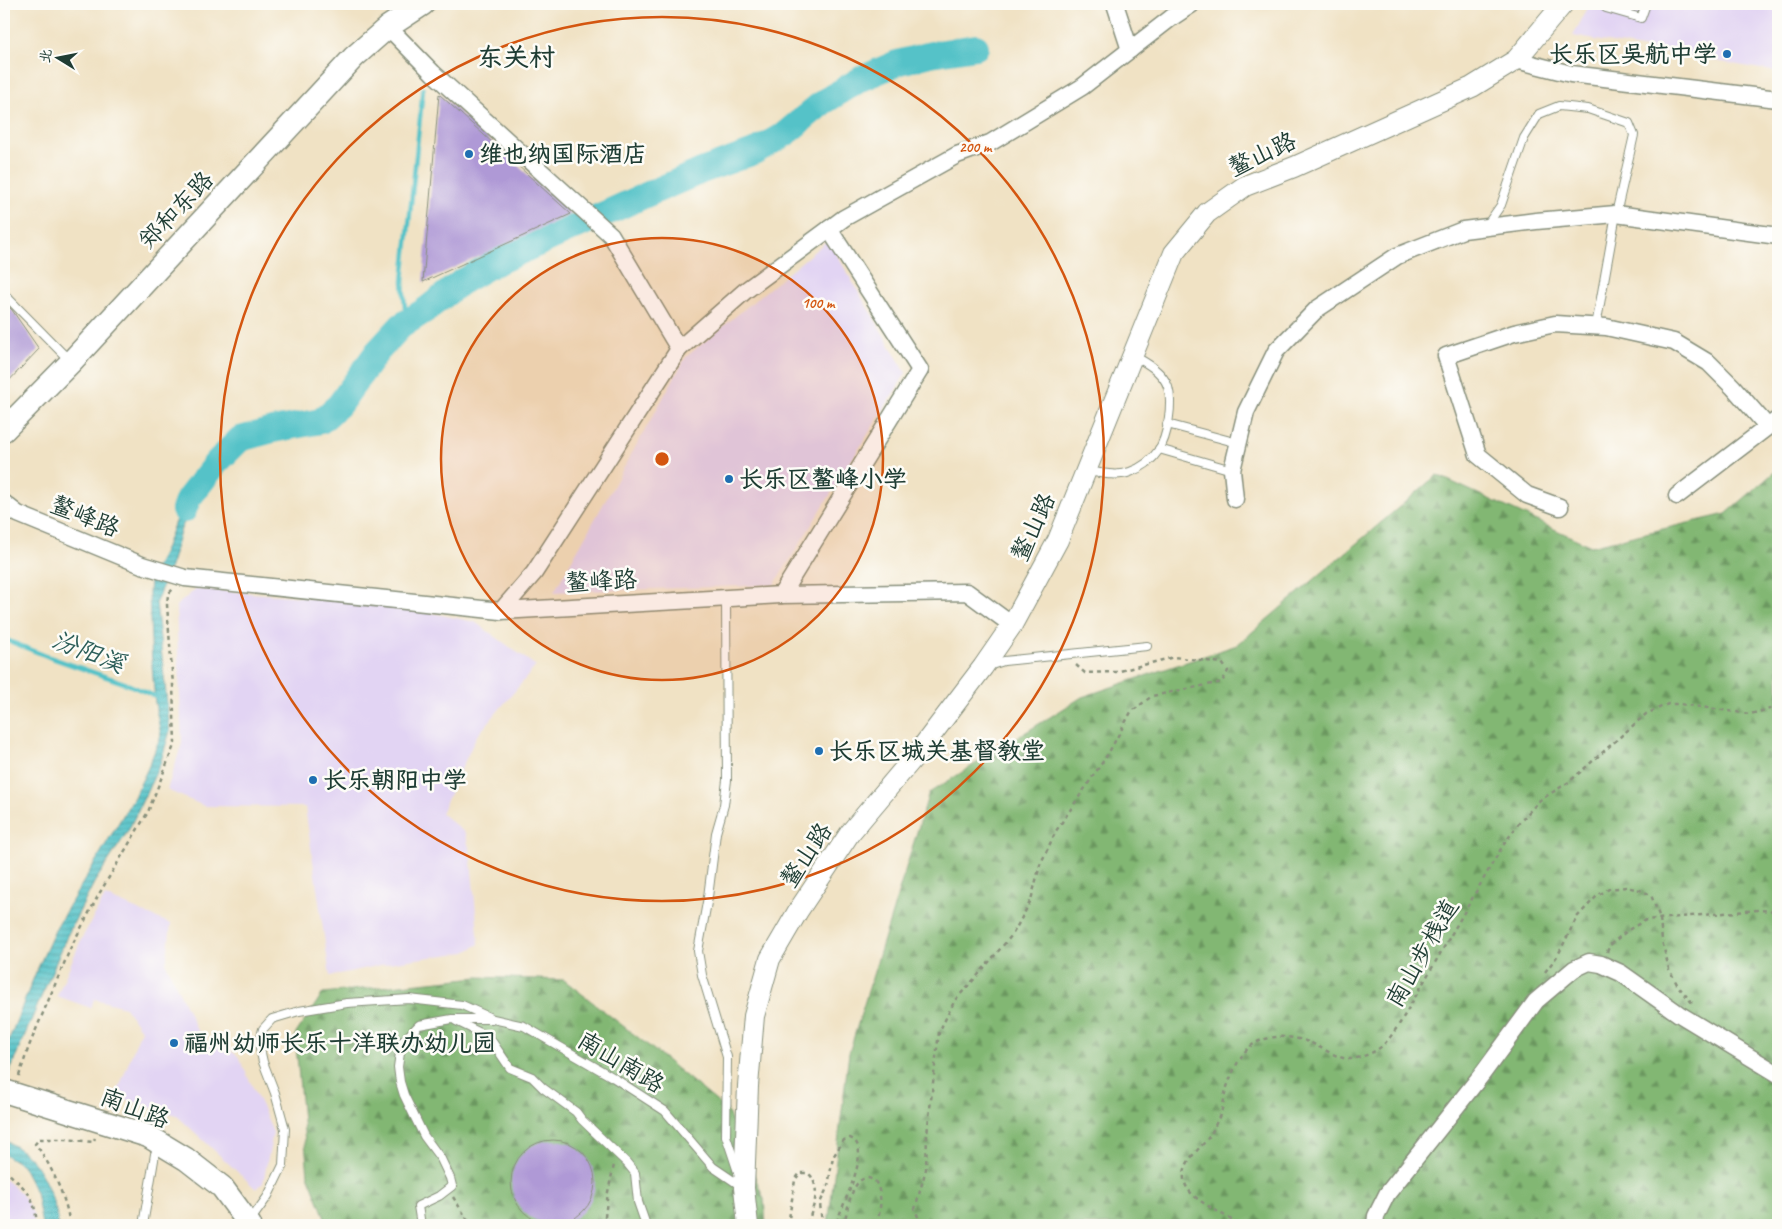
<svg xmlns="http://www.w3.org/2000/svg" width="1782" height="1229" font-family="Caveat,'LXGW WenKai TC',sans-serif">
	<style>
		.built { fill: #e2d4f3 }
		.forest { fill: url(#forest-firs); stroke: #507a54 }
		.water { fill: url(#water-rules); stroke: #3a807e }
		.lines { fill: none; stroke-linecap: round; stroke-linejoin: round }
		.stream { stroke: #54c2c8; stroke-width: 4.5 }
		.river { stroke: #54c2c8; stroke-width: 26 }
		.building { fill: #af99d6 }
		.service-casing { stroke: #88907c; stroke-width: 10 }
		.minor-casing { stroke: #88907c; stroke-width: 19 }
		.tertiary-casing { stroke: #88907c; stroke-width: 22 }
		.secondary-casing { stroke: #88907c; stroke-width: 25 }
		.path { stroke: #88907c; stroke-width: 2.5; stroke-dasharray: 4 4; stroke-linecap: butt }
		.service { stroke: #fff; stroke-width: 8 }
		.minor { stroke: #fff; stroke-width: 16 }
		.tertiary { stroke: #fff; stroke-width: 20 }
		.secondary { stroke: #fff; stroke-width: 22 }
		.ring { fill: none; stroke: #d45610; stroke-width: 2.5 }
		.poi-dot { fill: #1f6fb2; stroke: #fdfcf7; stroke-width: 2 }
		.labels { text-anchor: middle; stroke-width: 5; stroke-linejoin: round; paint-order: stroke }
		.poi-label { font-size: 24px; font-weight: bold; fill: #1f3d34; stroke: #fdfcf7; text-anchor: start }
		.street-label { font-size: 24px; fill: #1f3d34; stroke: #fdfcf7 }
		.water-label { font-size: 25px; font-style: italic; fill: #2c5e59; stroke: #fdfcf7 }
		.quarter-label { font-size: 26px; font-weight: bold; fill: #1f3d34; stroke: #fdfcf7 }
		.centre { fill: #d45610; stroke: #fdfcf7; stroke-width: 2.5 }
		.ring-label { font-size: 15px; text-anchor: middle; font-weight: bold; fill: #d45610; stroke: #fdfcf7; stroke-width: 5; stroke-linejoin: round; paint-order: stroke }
	</style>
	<defs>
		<pattern id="forest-firs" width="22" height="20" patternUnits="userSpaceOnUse" patternTransform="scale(1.25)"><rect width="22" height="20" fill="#82b773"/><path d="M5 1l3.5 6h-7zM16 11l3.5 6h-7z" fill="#6a965f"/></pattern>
		<pattern id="water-rules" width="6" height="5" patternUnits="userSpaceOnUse" patternTransform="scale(1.25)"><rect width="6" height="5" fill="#54c2c8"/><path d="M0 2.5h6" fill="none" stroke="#459fa3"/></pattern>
	</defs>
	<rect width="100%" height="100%" fill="#fdfcf7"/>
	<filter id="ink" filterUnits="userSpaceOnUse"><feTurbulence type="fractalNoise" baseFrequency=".02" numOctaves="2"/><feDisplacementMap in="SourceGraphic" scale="10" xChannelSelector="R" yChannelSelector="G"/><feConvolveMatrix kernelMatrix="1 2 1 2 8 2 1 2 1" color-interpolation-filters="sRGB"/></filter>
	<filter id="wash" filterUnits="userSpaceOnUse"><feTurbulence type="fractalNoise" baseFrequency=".0096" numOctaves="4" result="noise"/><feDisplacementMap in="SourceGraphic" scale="20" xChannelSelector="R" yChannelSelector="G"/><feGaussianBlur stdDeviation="1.12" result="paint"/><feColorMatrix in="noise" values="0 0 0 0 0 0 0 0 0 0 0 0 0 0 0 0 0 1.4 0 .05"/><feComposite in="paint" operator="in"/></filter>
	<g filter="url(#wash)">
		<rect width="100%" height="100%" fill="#f0e2c4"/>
		<g class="built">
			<path d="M1590,4H1778V72L1573,36Z"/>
			<path d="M828,240L906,373L774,585L554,592L686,357Z"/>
			<path d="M196,589L385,603L475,622L536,666L476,737L441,813L465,833L470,851L479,944L466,952L395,962L330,976L305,807L204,806L167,790L182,743L176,606Z"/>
			<path d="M105,896L171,924L166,964L196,1028L204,1042L221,1044L238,1056L266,1115L273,1133L263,1183L256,1189L176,1115L116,1096L141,1030L125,1007L94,999L91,1008L57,996L81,940Z"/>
			<path d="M4,1179L21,1193L33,1213L34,1225H4Z"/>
		</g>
		<g class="forest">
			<path d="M1778,469V1225H828L849,1053L929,793L1082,697L1237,645L1437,475L1591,546L1726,514Z"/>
			<path d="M478,977L564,980L654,1050L727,1110L764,1199L766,1225H328L308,1175L295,1035L323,993Z"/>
		</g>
		<g class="water">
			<path d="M201,465L203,483L181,529L171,564L156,602L170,731L160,764L128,831L94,883L68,934L4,1084V1052L36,972L57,926L134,797L148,768L161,735L155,703L152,665L149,594L150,578L164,552L182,502Z"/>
			<path d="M4,1140C15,1146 27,1153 35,1164C45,1178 58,1208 58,1225H42L36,1192L22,1165L4,1154Z"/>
		</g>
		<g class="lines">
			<g class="stream">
				<path d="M406,323L403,281L423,89"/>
				<path d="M4,639L49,657L127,684L159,698"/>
			</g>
			<path class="river" d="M184,510L188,499L216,463L240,439L273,430L321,421L339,405L377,352L401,326L427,309L460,283L491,265L646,195L704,170L754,152L785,134L822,103L861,79L897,63L931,54L976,47"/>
		</g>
		<g id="blocks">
			<g class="building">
				<path d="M439,94L571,214L423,282Z"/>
				<path d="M4,302L12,310L39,349L4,386Z"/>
				<circle cx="553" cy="1182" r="42"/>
			</g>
		</g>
	</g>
	<g filter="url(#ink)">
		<use href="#blocks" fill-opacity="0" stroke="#88907c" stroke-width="1"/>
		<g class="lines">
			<g class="service-casing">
				<g id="service">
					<path d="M1607,4L1606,8L1641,18L1646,4"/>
					<path d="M1487,225L1501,205L1524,138L1539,114L1559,106L1588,109L1629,123L1634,135L1616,214L1596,326"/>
					<path d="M4,294L69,360"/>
					<path d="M1167,424L1238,443"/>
					<path d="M1159,449L1232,470"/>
					<path d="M1088,471C1101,473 1117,477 1130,472C1141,468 1152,460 1158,451C1168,437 1173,403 1168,387C1163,372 1147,363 1134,356"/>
					<path d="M726,598L727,780L724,805L716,833L708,897L698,951L702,975L727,1057L726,1136L738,1172"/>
					<path d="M988,666L1004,661L1147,646"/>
					<path d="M456,1021L489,1037L510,1068L532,1077L543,1088L576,1112L582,1120L627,1163L635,1173L638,1202L646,1225"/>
					<path d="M250,1221L268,1196L283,1165L285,1129L275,1093L263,1062L259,1044L263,1029L272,1019L299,1011L347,1003L409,999L462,1005L491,1018"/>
					<path d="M143,1225L155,1154"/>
					<path d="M421,1225L418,1206L439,1196L452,1186L450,1178L441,1159L424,1136L404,1095L400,1082L398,1067L400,1053L403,1041L419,1025L452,1019H493L524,1026L614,1078L665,1111L713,1167L741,1186"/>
				</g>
			</g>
			<g class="minor-casing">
				<g id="minor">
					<path d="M1115,4L1130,50"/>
					<path d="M388,27L433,73L611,235L679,349L534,573L501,611"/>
					<path d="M1516,60L1571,74L1778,99"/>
					<path d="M679,349L745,291L844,218L957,155L990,143L1082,87L1171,18L1192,4"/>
					<path d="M1677,496L1778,419"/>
					<path d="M1235,499L1232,470L1246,412L1276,351L1317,309L1397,256L1463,230L1536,221L1616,214L1778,236"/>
					<path d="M4,503L18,514L142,565L185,578L501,611L781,595L967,592L1012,625"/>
					<path d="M1560,507L1527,495L1478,455L1446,356L1514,333L1555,324L1606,327L1674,342L1709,363L1733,387L1767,426"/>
					<path d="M781,595L920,370L829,229"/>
					<path d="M1375,1225L1376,1216L1387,1194L1483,1073L1536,1001L1574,969L1589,962L1601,964L1621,973L1679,1014L1778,1074"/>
				</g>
			</g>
			<g class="tertiary-casing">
				<path id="tertiary" d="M748,1225L744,1188L748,1086L754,1016L770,959L798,911L850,833L920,750L983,667L1012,625L1058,540L1174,253L1207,213L1245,186L1294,167L1472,87L1516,60L1563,4"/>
			</g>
			<g class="secondary-casing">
				<g id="secondary">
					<path d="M4,430L71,362L354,57L388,27L423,4"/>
					<path d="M4,1091L148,1136L186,1159L222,1187L250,1225"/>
				</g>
			</g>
			<g class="path">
				<path d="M1607,952L1610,945L1628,930L1646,920L1758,910L1778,911"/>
				<path d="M1545,972L1558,955L1577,917L1597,896L1609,889L1626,887L1640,890L1651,895L1660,918L1662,941L1669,969L1678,986L1693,1004"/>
				<path d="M19,1076L29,1046L71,947L99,894L148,812L175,743L173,685L167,605L168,594L173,589"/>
				<path d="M4,1169C26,1191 34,1191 37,1225"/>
				<path d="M453,1197L471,1225"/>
				<path d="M69,1225C70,1205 48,1158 35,1144L39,1139H66L93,1142L95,1138"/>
				<path d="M604,1225L608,1192L614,1165"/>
				<path d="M788,1225L795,1180L800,1173H808L811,1176C822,1194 811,1208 808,1225"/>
				<path d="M822,1225L820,1203L828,1186L833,1157L844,1140L850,1138C875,1147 840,1207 836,1225"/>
				<path d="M844,1225C847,1212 853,1166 875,1181C883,1193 881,1212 876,1225"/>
				<path d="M917,1225L918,1217L915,1209L926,1169L927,1134L939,1032L955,1000L978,975L1012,935L1020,921L1031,900L1040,865L1056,831L1108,754L1131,712L1152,696L1222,682L1228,671L1222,663L1174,657L1116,672L1085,673L1076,665"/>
				<path d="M1238,1225C1218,1207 1166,1195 1190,1159C1197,1149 1208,1141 1213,1130C1216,1123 1220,1116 1222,1109C1224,1103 1224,1096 1226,1090C1230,1078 1236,1063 1244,1053C1259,1033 1290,1034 1311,1043C1323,1048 1336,1058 1349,1059C1356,1059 1368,1055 1375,1051C1386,1045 1393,1033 1400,1023L1502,847L1519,823L1540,800L1569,782L1646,714L1668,704H1680L1750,714L1778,707"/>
			</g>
			<use href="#service" class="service"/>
			<use href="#minor" class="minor"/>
			<use href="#tertiary" class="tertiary"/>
			<use href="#secondary" class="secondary"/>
		</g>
	</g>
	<circle cx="662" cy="459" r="221" fill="#d45610" fill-opacity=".12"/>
	<g class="ring">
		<circle cx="662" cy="459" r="221"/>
		<circle cx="662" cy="459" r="442"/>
	</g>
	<g class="poi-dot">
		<circle cx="1727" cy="54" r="5"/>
		<circle cx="469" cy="154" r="5"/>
		<circle cx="729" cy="479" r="5"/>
		<circle cx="819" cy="751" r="5"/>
		<circle cx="313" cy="780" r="5"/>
		<circle cx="174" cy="1043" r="5"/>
	</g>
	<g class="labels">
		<g class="poi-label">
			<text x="1717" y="62" text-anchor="end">长乐区吴航中学</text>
			<text x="479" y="162">维也纳国际酒店</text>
			<text x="739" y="487">长乐区鳌峰小学</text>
			<text x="829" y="759">长乐区城关基督教堂</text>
			<text x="323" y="788">长乐朝阳中学</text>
			<text x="184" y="1051">福州幼师长乐十洋联办幼儿园</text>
		</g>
		<g class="street-label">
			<text transform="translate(1262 154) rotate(-25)" y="8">鳌山路</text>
			<text transform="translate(176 210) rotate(-47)" y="8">郑和东路</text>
			<text transform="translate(85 516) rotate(22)" y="8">鳌峰路</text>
			<text transform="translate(1033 527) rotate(-65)" y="8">鳌山路</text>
			<text transform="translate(601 581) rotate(-3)" y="8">鳌峰路</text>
			<text transform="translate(806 855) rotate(-56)" y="8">鳌山路</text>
			<text transform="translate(1422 953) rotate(-60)" y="8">南山步栈道</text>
			<text transform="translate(621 1062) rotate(31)" y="8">南山南路</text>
			<text transform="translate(135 1108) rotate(21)" y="8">南山路</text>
		</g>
		<g class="water-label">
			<text transform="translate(89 651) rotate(21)" y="9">汾阳溪</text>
		</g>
		<g class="quarter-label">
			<text x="516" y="66">东关村</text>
		</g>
	</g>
	<circle cx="662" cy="459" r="8" class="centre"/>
	<g class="ring-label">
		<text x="975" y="152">200 m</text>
		<text x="818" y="308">100 m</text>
	</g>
	<rect width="1782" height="1229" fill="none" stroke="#fdfcf7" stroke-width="20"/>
	<g transform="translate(58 58) rotate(280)" stroke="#fdfcf7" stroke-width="4" paint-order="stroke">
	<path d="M0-4L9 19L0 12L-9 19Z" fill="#1f3d34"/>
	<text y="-8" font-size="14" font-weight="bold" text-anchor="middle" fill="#1f3d34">北</text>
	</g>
</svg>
